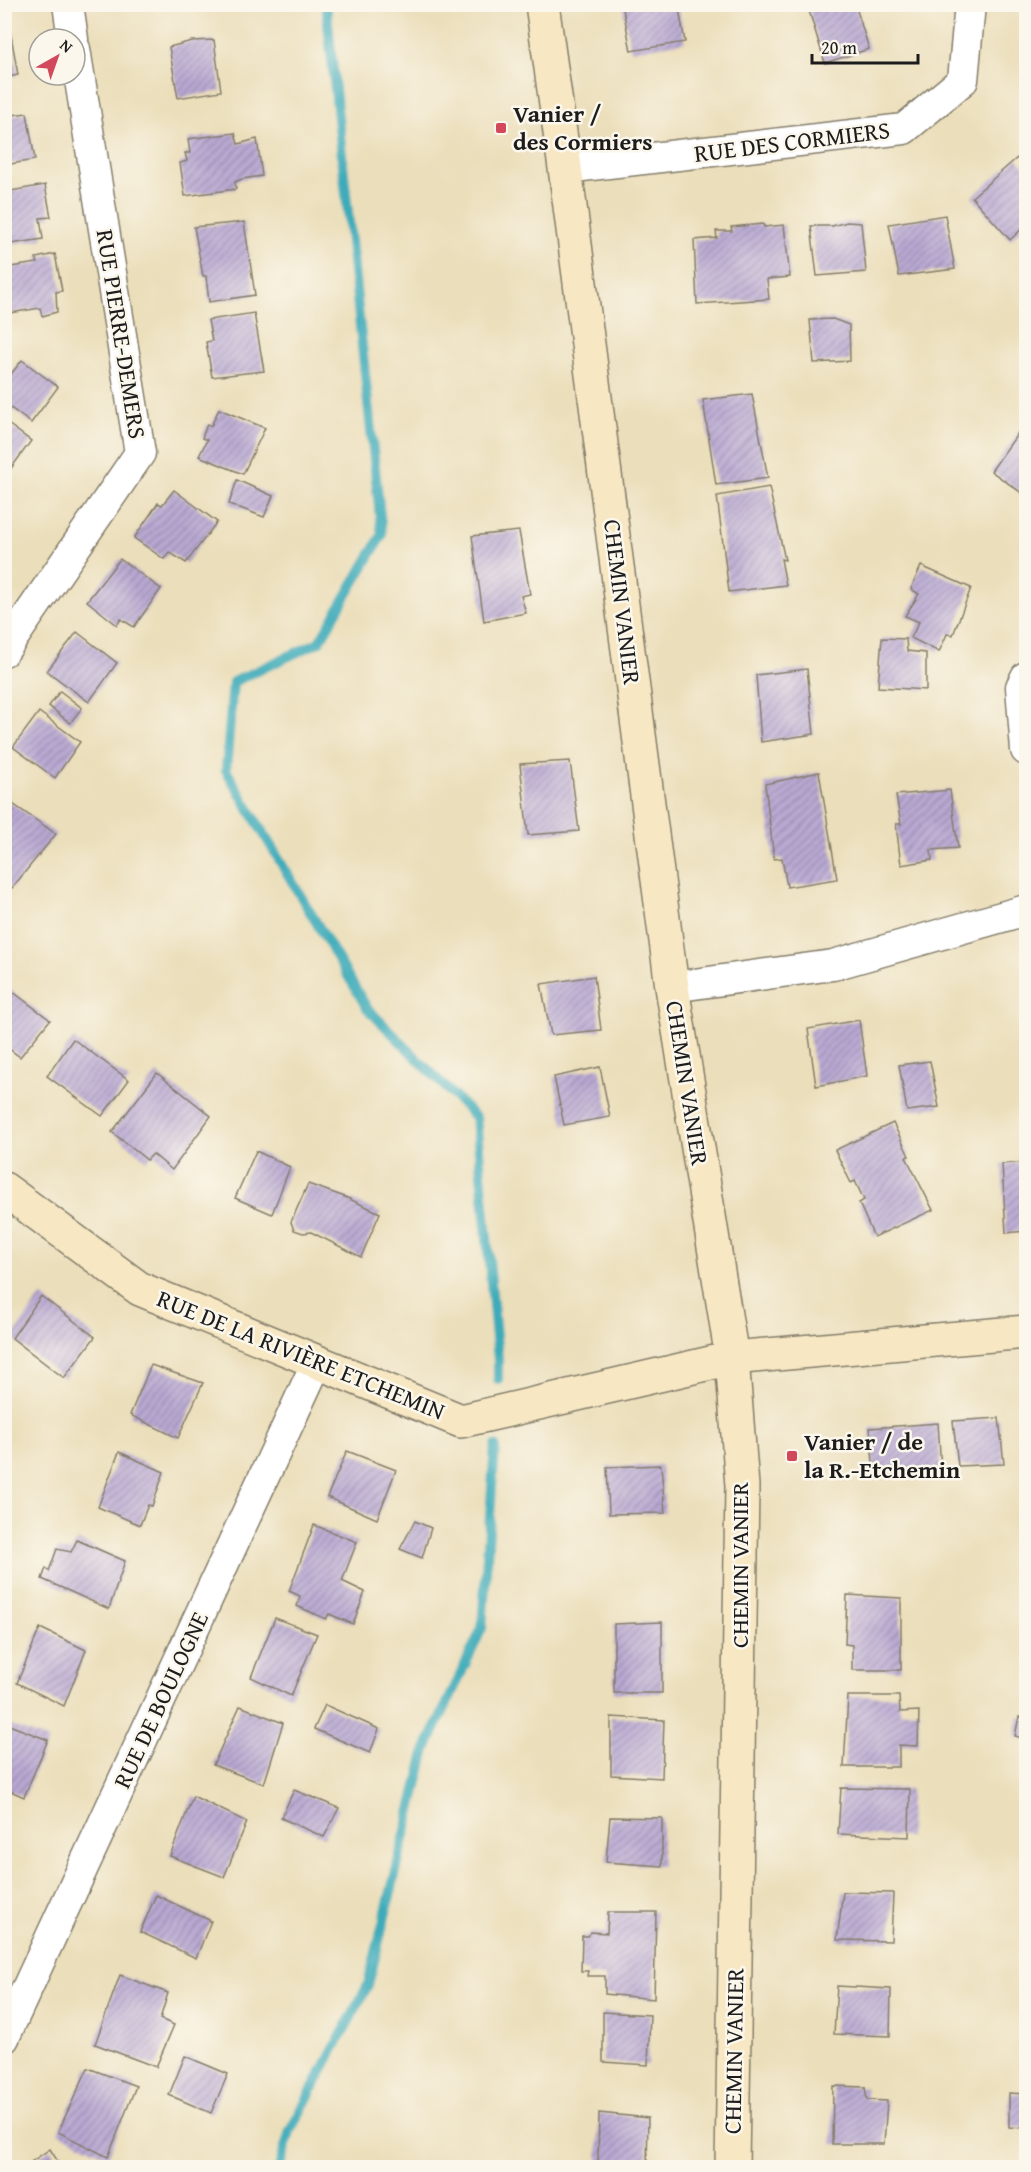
<svg xmlns="http://www.w3.org/2000/svg" width="1031" height="2172" font-family="'Gentium Book Plus',serif">
	<style>
		.lines { fill: none; stroke-linecap: round; stroke-linejoin: round }
		.stream { stroke: #3cabb9; stroke-width: 10 }
		.building { fill: url(#building-hatch) }
		.street-casing { stroke: #847d6b; stroke-width: 33 }
		.secondary-casing { stroke: #847d6b; stroke-width: 36 }
		.street { stroke: #fff; stroke-width: 30 }
		.secondary { stroke: #f7e8c3; stroke-width: 33 }
		.poi-dot { fill: #d1495b; stroke: #fbf7ec; stroke-width: 2 }
		.labels { text-anchor: middle; stroke-width: 5; stroke-linejoin: round; paint-order: stroke }
		.poi-label { font-size: 24px; font-weight: bold; fill: #1c1c1c; stroke: #fbf7ec; text-anchor: start }
		.street-label { font-size: 24px; fill: #1c1c1c; stroke: #fbf7ec }
	</style>
	<defs>
		<pattern id="building-hatch" width="6" height="6" patternUnits="userSpaceOnUse" patternTransform="scale(1.5)"><rect width="6" height="6" fill="#b9a9d3"/><path d="M-1 1l2-2M0 6l6-6M5 7l2-2" fill="none" stroke="#9689aa"/></pattern>
	</defs>
	<rect width="100%" height="100%" fill="#fbf7ec"/>
	<filter id="ink" filterUnits="userSpaceOnUse"><feTurbulence type="fractalNoise" baseFrequency=".0167" numOctaves="2"/><feDisplacementMap in="SourceGraphic" scale="12" xChannelSelector="R" yChannelSelector="G"/><feConvolveMatrix kernelMatrix="1 2 1 2 8 2 1 2 1" color-interpolation-filters="sRGB"/></filter>
	<filter id="wash" filterUnits="userSpaceOnUse"><feTurbulence type="fractalNoise" baseFrequency=".008" numOctaves="4" result="noise"/><feDisplacementMap in="SourceGraphic" scale="24" xChannelSelector="R" yChannelSelector="G"/><feGaussianBlur stdDeviation="1.35" result="paint"/><feColorMatrix in="noise" values="0 0 0 0 0 0 0 0 0 0 0 0 0 0 0 0 0 1.4 0 .05"/><feComposite in="paint" operator="in"/></filter>
	<g filter="url(#wash)">
		<rect width="100%" height="100%" fill="#ebdeba"/>
		<g class="lines">
			<g class="stream">
				<path d="M326,4L382,535L319,642L233,682L226,770L367,1008L476,1118L498,1359V1379"/>
				<path d="M279,2168L290,2131L368,1985L426,1749L482,1628L495,1446"/>
			</g>
		</g>
		<g id="blocks">
			<g class="building">
				<path d="M622,4H678L685,42L631,51Z"/>
				<path d="M807,4H855L869,49L825,63Z"/>
				<path d="M10,30L18,75L4,78V32Z"/>
				<path d="M214,40L221,91L178,98L169,47L192,41Z"/>
				<path d="M27,113L35,160L4,165V116Z"/>
				<path d="M235,133L238,144L257,139L262,176L242,179L235,182L236,189L185,196L180,163L187,161L185,153H190L188,139Z"/>
				<path d="M1017,158L1026,169V225L1010,240L972,197Z"/>
				<path d="M45,185L51,217L40,218L43,239L4,245V196L12,195L10,191Z"/>
				<path d="M945,215L955,269L899,276L889,224Z"/>
				<path d="M244,222L255,295L209,302L206,276H203L194,227Z"/>
				<path d="M847,222L861,223L866,272L817,276L811,226H832Z"/>
				<path d="M763,224L764,227L784,225L790,277L767,279L769,299L697,304L694,240L717,238L716,231H732L731,227Z"/>
				<path d="M55,254L62,291L56,292L57,312L42,316L40,308L4,314V268L38,263L36,258Z"/>
				<path d="M254,313L264,371L212,377L206,342L212,341L208,320Z"/>
				<path d="M833,319L849,325L850,361L814,363L810,320Z"/>
				<path d="M22,360L58,387L31,423L4,403V383Z"/>
				<path d="M752,394L768,478L716,485L703,400Z"/>
				<path d="M219,409L265,428L243,474L199,456L207,440L202,438L207,424L211,426Z"/>
				<path d="M4,421L31,441L4,478Z"/>
				<path d="M1023,426L1026,428V496L991,471Z"/>
				<path d="M237,480L273,496L264,517L229,504Z"/>
				<path d="M769,487L785,560L781,559L786,585L729,592L717,496Z"/>
				<path d="M174,490L217,522L186,563L169,552L164,559L134,538L158,503L162,505Z"/>
				<path d="M519,531L530,594L521,596L526,613L484,621L472,536Z"/>
				<path d="M120,559L161,589L134,627L121,619L117,625L87,601Z"/>
				<path d="M921,566L971,588L953,635L947,634L939,652L911,638L919,622L905,616L919,594L911,589Z"/>
				<path d="M77,632L117,663L89,702L47,671Z"/>
				<path d="M882,638L906,639L907,651L926,653V690L878,687Z"/>
				<path d="M807,669L814,734L761,742L756,675Z"/>
				<path d="M60,691L82,708L70,723L49,706Z"/>
				<path d="M39,712L80,742L55,778L13,747Z"/>
				<path d="M570,761L579,831L528,835L520,764Z"/>
				<path d="M819,772L837,879L787,887L782,858L774,859L765,784Z"/>
				<path d="M950,790L958,848L931,850L932,860L901,865L896,824H901L896,795Z"/>
				<path d="M7,800L56,834L12,888L4,883V804Z"/>
				<path d="M594,976L601,1030L551,1035L541,984Z"/>
				<path d="M4,985L50,1020L20,1057L4,1045Z"/>
				<path d="M859,1020L867,1076L816,1086L808,1029Z"/>
				<path d="M73,1039L129,1080L102,1116L47,1076Z"/>
				<path d="M930,1061L939,1107L907,1111L899,1065Z"/>
				<path d="M600,1067L610,1117L564,1125L554,1077Z"/>
				<path d="M157,1073L211,1116L172,1170L153,1154L147,1160L112,1132Z"/>
				<path d="M893,1123L909,1156L906,1157L933,1210L874,1237L859,1203L864,1200L855,1181L851,1183L835,1150Z"/>
				<path d="M256,1151L290,1167L272,1214L235,1198Z"/>
				<path d="M1026,1162V1231L1006,1233L1002,1164Z"/>
				<path d="M308,1184L345,1197L380,1213L361,1257L311,1232L303,1233L294,1230L291,1222Z"/>
				<path d="M41,1296L95,1337L64,1378L12,1338Z"/>
				<path d="M151,1365L203,1383L178,1438L130,1415Z"/>
				<path d="M999,1418L1004,1464L958,1466L953,1421Z"/>
				<path d="M938,1423L941,1469L874,1474L870,1428Z"/>
				<path d="M347,1451L396,1470L377,1519L327,1497Z"/>
				<path d="M119,1452L164,1472L152,1506L148,1505L140,1525L98,1507Z"/>
				<path d="M661,1465L665,1513L609,1514L607,1467Z"/>
				<path d="M415,1521L431,1528L422,1558L400,1549Z"/>
				<path d="M314,1525L357,1542L342,1581L365,1592L353,1624L329,1614L326,1619L297,1606L300,1596L289,1591Z"/>
				<path d="M77,1540L125,1561L109,1609L42,1579L46,1568L49,1571L57,1549L71,1552Z"/>
				<path d="M847,1595L901,1598V1670H852V1645L845,1644Z"/>
				<path d="M275,1618L317,1634L291,1696L251,1677Z"/>
				<path d="M662,1622V1693H614V1624Z"/>
				<path d="M40,1628L86,1650L64,1706L17,1683Z"/>
				<path d="M848,1696H899L900,1712L919,1711L918,1746L899,1745V1767H844Z"/>
				<path d="M325,1705L379,1729L370,1753L314,1729Z"/>
				<path d="M240,1706L283,1723L264,1784L213,1765Z"/>
				<path d="M611,1717L664,1720L662,1778L611,1775Z"/>
				<path d="M1019,1717L1026,1719V1739L1015,1736Z"/>
				<path d="M4,1723L48,1740L24,1797L4,1788Z"/>
				<path d="M841,1788L910,1789L909,1837L838,1834Z"/>
				<path d="M294,1790L339,1808L324,1837L281,1818Z"/>
				<path d="M193,1796L247,1822L224,1877L170,1856Z"/>
				<path d="M610,1817L662,1818V1866L606,1862Z"/>
				<path d="M843,1892L893,1893L891,1941L837,1940Z"/>
				<path d="M156,1895L211,1921L196,1958L140,1932Z"/>
				<path d="M608,1912H656L654,1999L605,1994V1976H587L588,1971H581L582,1936H588L591,1932L607,1933Z"/>
				<path d="M120,1975L168,1993L160,2019L174,2025L156,2067L95,2044Z"/>
				<path d="M837,1986L891,1989L890,2036L834,2034Z"/>
				<path d="M603,2012L650,2015L648,2065L603,2062Z"/>
				<path d="M185,2056L228,2074L211,2113L169,2095Z"/>
				<path d="M88,2068L136,2086L108,2157L58,2132Z"/>
				<path d="M833,2086L865,2087L867,2100L887,2101L884,2144H832Z"/>
				<path d="M1009,2093L1026,2094V2131L1023,2128L1009,2127Z"/>
				<path d="M599,2113L648,2118L647,2166L598,2162Z"/>
				<path d="M50,2149L62,2168H22Z"/>
			</g>
		</g>
	</g>
	<g filter="url(#ink)">
		<use href="#blocks" fill-opacity="0" stroke="#847d6b" stroke-width="1.5"/>
		<g class="lines">
			<g class="street-casing">
				<g id="street">
					<path d="M68,4L73,39"/>
					<path d="M565,168L904,129L963,80L970,4"/>
					<path d="M4,651L140,453L75,49"/>
					<path d="M1026,677L1021,687L1026,750"/>
					<path d="M672,987L833,965L1026,910"/>
					<path d="M4,2038L317,1362"/>
				</g>
			</g>
			<g class="secondary-casing">
				<g id="secondary">
					<path d="M542,4L565,168L672,987L732,1358L742,1486L732,2168"/>
					<path d="M4,1189L140,1289L461,1421L732,1358L1026,1332"/>
				</g>
			</g>
			<use href="#street" class="street"/>
			<use href="#secondary" class="secondary"/>
		</g>
	</g>
	<g class="poi-dot">
		<rect x="495" y="122" width="12" height="12" rx="3"/>
		<rect x="786" y="1450" width="12" height="12" rx="3"/>
	</g>
	<g class="labels">
		<g class="poi-label">
			<text x="513" y="122">Vanier /<tspan x="513" dy="28">des Cormiers</tspan></text>
			<text x="804" y="1450">Vanier / de<tspan x="804" dy="28">la R.-Etchemin</tspan></text>
		</g>
		<g class="street-label">
			<text transform="translate(792 142) rotate(-7)" y="8">RUE DES CORMIERS</text>
			<text transform="translate(121 334) rotate(81)" y="8">RUE PIERRE-DEMERS</text>
			<text transform="translate(622 602) rotate(83)" y="8">CHEMIN VANIER</text>
			<text transform="translate(687 1083) rotate(81)" y="8">CHEMIN VANIER</text>
			<text transform="translate(301 1355) rotate(22)" y="8">RUE DE LA RIVIÈRE ETCHEMIN</text>
			<text transform="translate(740 1565) rotate(-90)" y="8">CHEMIN VANIER</text>
			<text transform="translate(161 1700) rotate(-65)" y="8">RUE DE BOULOGNE</text>
			<text transform="translate(734 2051) rotate(-89)" y="8">CHEMIN VANIER</text>
		</g>
	</g>
	<rect width="1031" height="2172" fill="none" stroke="#fbf7ec" stroke-width="24"/>
	<g transform="translate(57 57) rotate(40)"><circle r="28" fill="#fbf7ec" stroke="#a29f99" stroke-width="1.5"/>
	<path d="M0-4.5L10 22L0 15L-10 22Z" fill="#d1495b"/>
	<text y="-9" font-size="16" font-weight="bold" text-anchor="middle" fill="#1c1c1c">N</text>
	</g>
	<path d="M812 54v9h106v-9" fill="none" stroke="#1c1c1c" stroke-width="3"/>
	<text x="821" y="54" font-size="18" fill="#1c1c1c" stroke="#fbf7ec" stroke-width="4.5" paint-order="stroke">20 m</text>
</svg>
